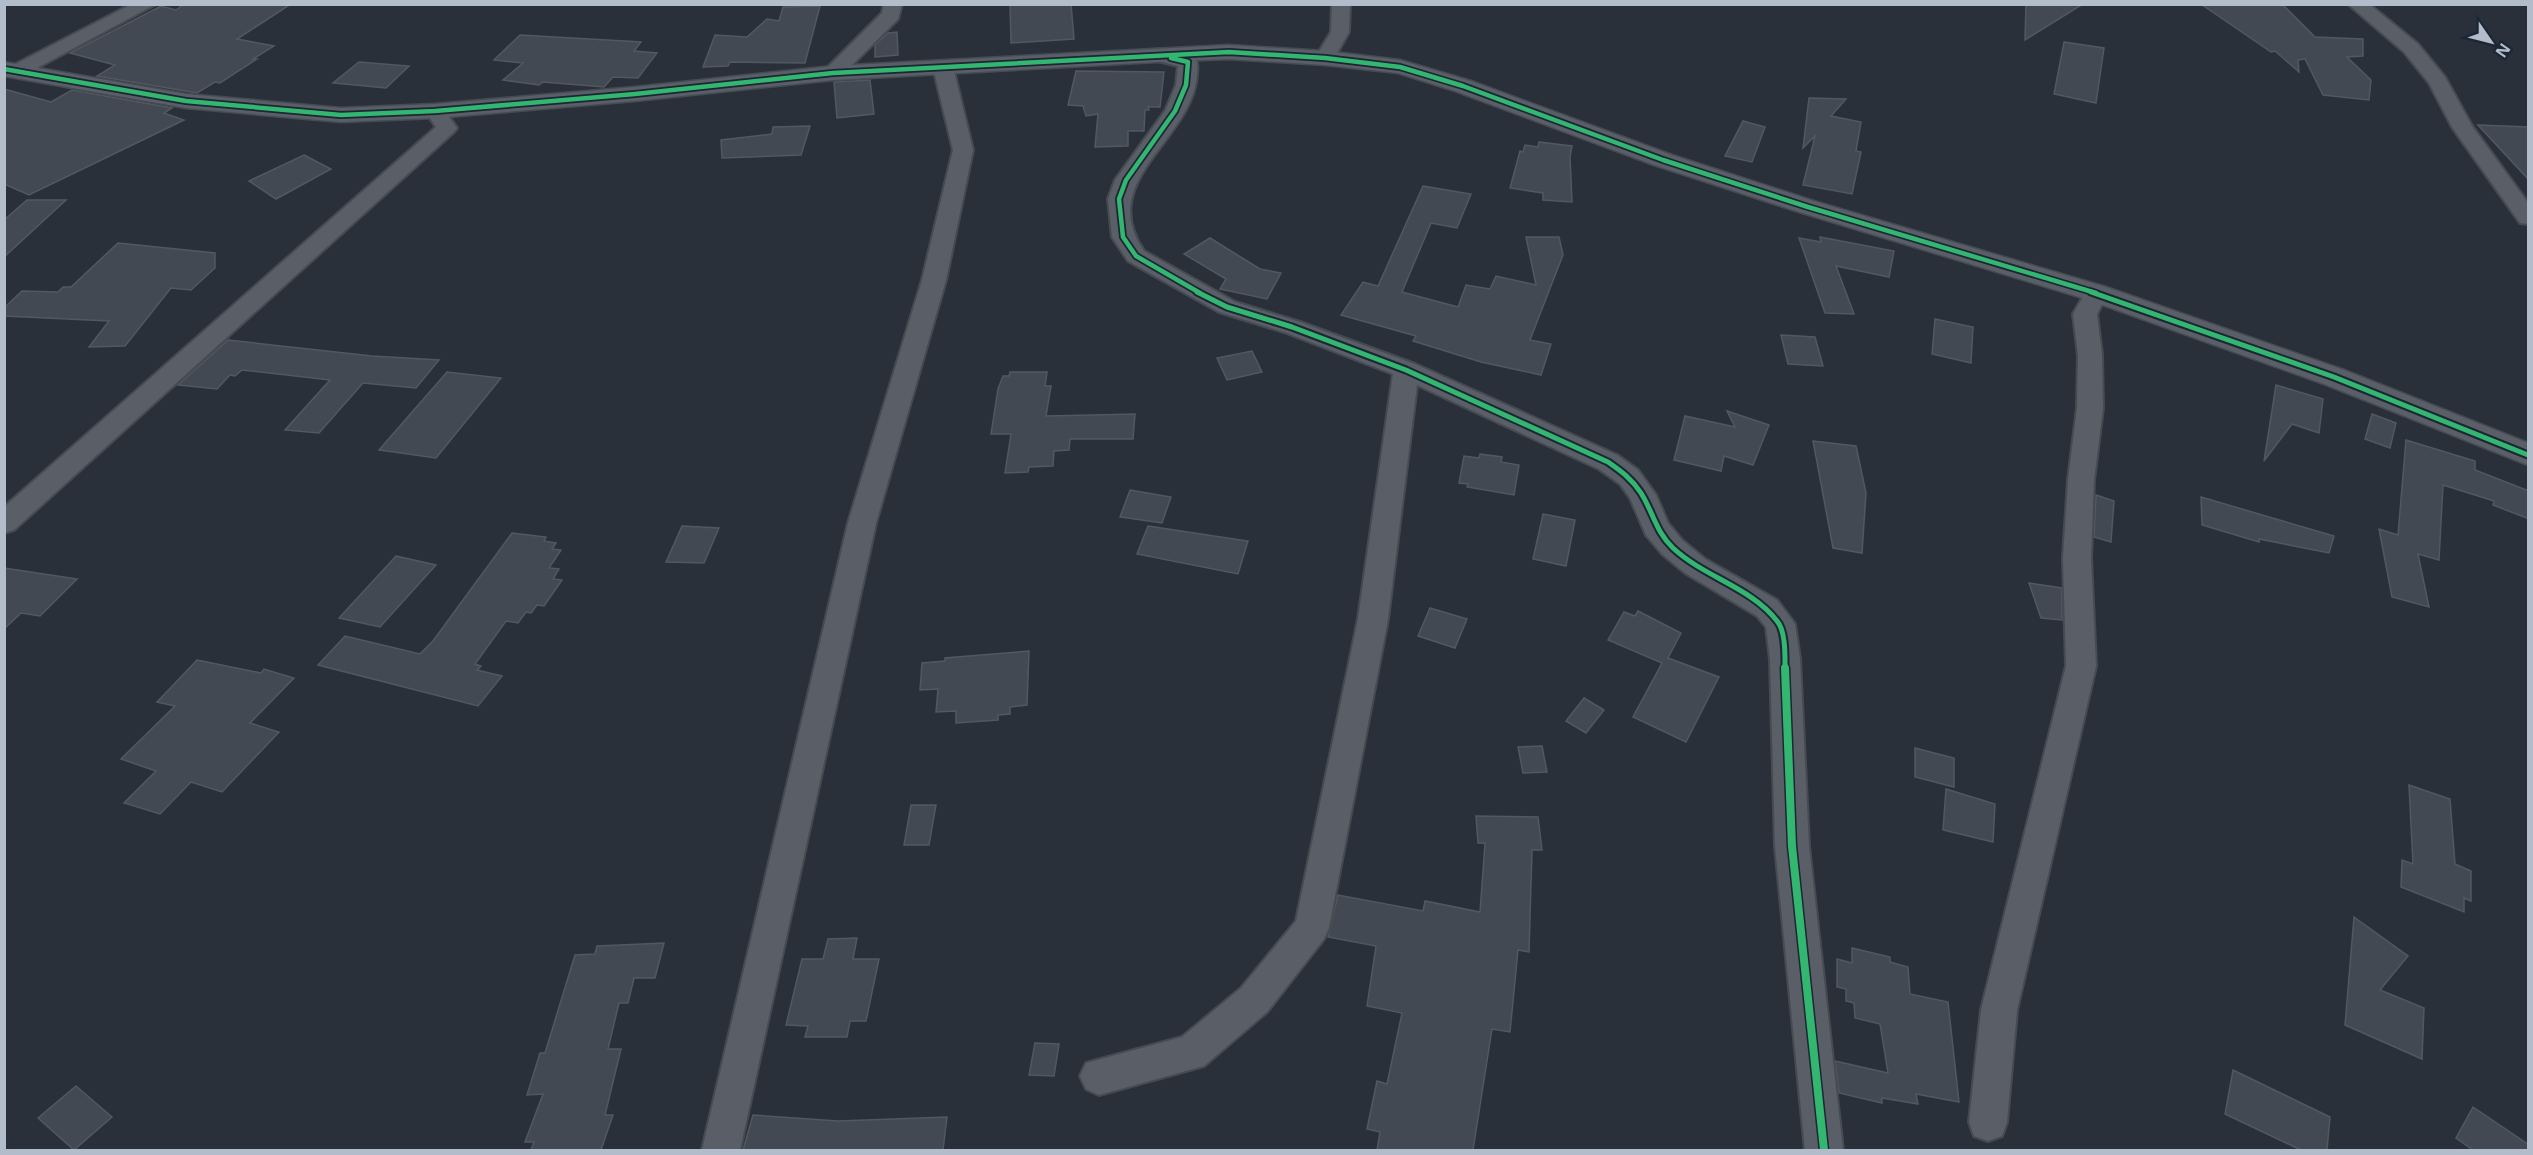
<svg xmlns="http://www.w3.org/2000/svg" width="2533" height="1155" font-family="'Noto Sans',sans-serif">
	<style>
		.building { fill: #434952; stroke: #515861; stroke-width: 1.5 }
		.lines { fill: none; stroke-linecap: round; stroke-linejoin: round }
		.minor-casing { stroke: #464b52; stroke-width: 4 }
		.tertiary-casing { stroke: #464b52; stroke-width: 3 }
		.minor { fill: #5a5f67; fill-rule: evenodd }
		.tertiary { fill: #5a5f67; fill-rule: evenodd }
		.cycleway-far2-casing { stroke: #1c2635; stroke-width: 8 }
		.cycleway-far1-casing { stroke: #1c2635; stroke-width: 9 }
		.cycleway-casing { stroke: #1c2635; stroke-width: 11 }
		.cycleway-far2 { stroke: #33b770; stroke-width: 4.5 }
		.cycleway-far1 { stroke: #33b770; stroke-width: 5 }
		.cycleway { stroke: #33b770; stroke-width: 8 }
	</style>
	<rect width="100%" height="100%" fill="#29303a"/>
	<g class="building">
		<path d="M184,4H291L237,39L274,46L253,59H257L220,83L215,82L197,93L97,76L115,65L70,53L161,6L176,10Z"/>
		<path d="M1010,4H1071L1074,39L1011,43Z"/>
		<path d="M2026,4H2083L2025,40Z"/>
		<path d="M2201,4H2279L2284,6L2315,37L2363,39V56L2347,57L2371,80L2369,100L2323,95L2305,59L2298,60L2299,72L2275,51L2271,52Z"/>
		<path d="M820,6L805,63L730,62L728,66L703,67L715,35L747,37L767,19L779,21L783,7Z"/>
		<path d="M897,32L898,55L875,57V45L888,33Z"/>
		<path d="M520,35L641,42L634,51L657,53L638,78L613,77L604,87L543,82L539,85L503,80L523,63L494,60Z"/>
		<path d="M2064,42L2104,48L2096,103L2054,94Z"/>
		<path d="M359,62L409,66L386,88L333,83Z"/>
		<path d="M1076,71L1164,72L1160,107H1148L1149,110H1145L1144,131H1128V146L1095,147L1098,114L1086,116L1083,106L1068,105Z"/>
		<path d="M870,80L874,114L837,118L834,82Z"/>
		<path d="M4,89L51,102L72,90L172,108L164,113L184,120L29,195L4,184Z"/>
		<path d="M1809,98L1846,99L1831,116L1861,122L1856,151L1861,152L1852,194L1803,185L1815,136L1803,148Z"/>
		<path d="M1743,121L1765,127L1752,162L1725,156Z"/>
		<path d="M2478,125L2529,127V180Z"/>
		<path d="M810,126L801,155L722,158L721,140L772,134L773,127Z"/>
		<path d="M1539,142L1572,146L1570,157L1572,202L1543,200V193L1510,188L1520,151L1523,152L1525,145L1538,147Z"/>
		<path d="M304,155L331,169L276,199L249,181Z"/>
		<path d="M1423,186L1471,194L1457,228L1431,223L1402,292L1458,307L1466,285L1490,289L1496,276L1536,285L1526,237H1559L1563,255L1530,340L1551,344L1541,375L1481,362L1413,341L1416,336L1341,315L1363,282L1378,286Z"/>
		<path d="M27,200H66L4,257V220Z"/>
		<path d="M1820,237L1894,251L1889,277L1836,266L1854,314L1825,313L1799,238L1821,242Z"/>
		<path d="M1210,238L1260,269L1281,273L1267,299L1220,289L1226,279L1184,254Z"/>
		<path d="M118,243L215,253V268L191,290L171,288L125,346L89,347L109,321L4,316V308L22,291L58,292L63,287H71Z"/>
		<path d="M1935,319L1973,327L1971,363L1932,354Z"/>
		<path d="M1781,335L1815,337L1823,366L1788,364Z"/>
		<path d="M228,340L372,356L439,360L416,388L363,383L319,433L285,430L330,380L242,370L235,376L230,375L217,389L178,385Z"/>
		<path d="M1252,351L1262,372L1227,380L1217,358Z"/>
		<path d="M447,372L501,378L436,458L379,450Z"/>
		<path d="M1010,372H1047L1045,386H1051L1046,416L1135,414L1133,439H1070L1069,450L1054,451L1053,466L1029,467L1028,472L1005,473L1011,434H991L998,389L1003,376H1009Z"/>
		<path d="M2276,385L2323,399L2319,433L2292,424L2264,461Z"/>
		<path d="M1727,411L1769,425L1753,465L1724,456L1721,471L1674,460L1685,416L1735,427Z"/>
		<path d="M2372,414L2396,423L2390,448L2365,439Z"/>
		<path d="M2406,440L2475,461V470L2529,491V519L2493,505L2494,501L2443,485L2439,560L2418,554L2429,607L2392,597L2379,529L2398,535Z"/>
		<path d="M1813,441L1856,446L1866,493L1862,553L1833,548Z"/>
		<path d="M1480,454L1502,457L1501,462L1519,465L1514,495L1467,487L1468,484L1459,483L1464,456L1479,458Z"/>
		<path d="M1130,490L1171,497L1162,523L1120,517Z"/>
		<path d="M2096,495L2114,501L2111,542L2094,537Z"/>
		<path d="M2201,497L2334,536L2329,553L2259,539V542L2202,525Z"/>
		<path d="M1543,514L1575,520L1566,566L1533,559Z"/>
		<path d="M682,526L719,528L704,563L666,562Z"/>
		<path d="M1148,526L1248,541L1238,574L1137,554Z"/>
		<path d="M512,533L546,537L544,541L556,543L552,549L561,550L549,568L559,569L553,579L562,580L544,606L537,605L531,613L526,612L518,623L506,621L475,664L481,666L477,670L502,676L478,706L318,665L345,636L420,654L433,641Z"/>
		<path d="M396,556L436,565L380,627L339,618Z"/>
		<path d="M4,568L77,579L40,616L21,613L4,629Z"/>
		<path d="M2029,583L2062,588V620L2041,618Z"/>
		<path d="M1430,608L1467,619L1455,648L1418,636Z"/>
		<path d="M1638,611L1681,633L1668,658L1719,677L1686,742L1633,717L1662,663L1608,640L1624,612L1635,616Z"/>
		<path d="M1029,651L1027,705L1010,707V714L998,715V720L956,723V711L936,712L938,689L920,690L922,663L945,661V658Z"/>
		<path d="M197,660L261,673L264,669L294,678L250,723L279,732L222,792L191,782L160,814L124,803L156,771L121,759L175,706L157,702Z"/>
		<path d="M1584,698L1604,710L1586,733L1566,721Z"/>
		<path d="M1542,746L1547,772L1523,773L1518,747Z"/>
		<path d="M1915,748L1954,758V787L1915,777Z"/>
		<path d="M2409,785L2450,799L2455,864L2471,871V901L2464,898V912L2401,887L2402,860L2413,864Z"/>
		<path d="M1946,789L1995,804L1993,842L1943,830Z"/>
		<path d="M911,805H936L929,845H904Z"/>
		<path d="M1476,816L1538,817L1542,850H1532L1529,952L1518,950L1510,1032L1492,1029L1473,1150H1377L1380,1132L1367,1129L1377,1081L1387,1084L1402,1013L1367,1006L1376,946L1328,937L1338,895L1423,911L1425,901L1480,912L1485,843H1478Z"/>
		<path d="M2354,917L2408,956L2380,990L2424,1008L2422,1059L2345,1025Z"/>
		<path d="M857,938L853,959H879L866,1021H850L847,1037H805L808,1026L786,1025L802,959H823L828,939Z"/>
		<path d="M664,943L655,978H634L628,1003H619L608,1049H621L605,1115H613L601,1150H531L534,1142H525L543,1094L527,1095L540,1053H545L575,955L595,954L597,946Z"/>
		<path d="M1852,948L1890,957V962L1908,967L1910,994L1948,1002L1959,1102L1916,1094L1918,1104L1882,1098V1103L1839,1093L1835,1061L1888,1073L1880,1024L1855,1018L1854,1003L1846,1001V989L1837,987V959L1852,963Z"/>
		<path d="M1035,1043L1059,1044L1054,1076L1029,1075Z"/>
		<path d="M2233,1070L2330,1117L2327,1150H2301L2225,1114Z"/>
		<path d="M76,1086L112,1117L74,1150L38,1118Z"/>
		<path d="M2473,1107L2529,1145V1150H2473L2456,1138Z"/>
		<path d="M753,1115L838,1121L947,1117L943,1150H743Z"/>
	</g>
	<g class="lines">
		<g class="minor-casing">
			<g id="minor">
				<path d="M132,4H156L24,75L17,77L7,71L10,67Z"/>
				<path d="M884,4H902L898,19L840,77H826L823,73L826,69L882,13Z"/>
				<path d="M1332,4H1350L1349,32L1332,62L1325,64L1315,58L1331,32Z"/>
				<path d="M2348,4H2369L2418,44L2445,77L2472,126L2528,203V224L2520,223L2452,127L2429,83L2404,52Z"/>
				<path d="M1157,49L1195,58C1199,64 1197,69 1197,75C1192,141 1095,180 1144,251L1235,302L1300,322L1415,364L1617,455L1638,470L1656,495L1668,523L1682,540L1705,559L1777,600L1795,624L1800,659L1809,846L1843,1150H1805L1775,846L1770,659L1766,627L1757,616L1685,573L1662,554L1646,535L1630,498L1620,484L1599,469L1417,385L1388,619L1329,928L1324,939L1267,1012L1204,1066L1099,1095L1086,1089L1080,1076L1086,1063L1182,1037L1241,988L1296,921L1358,619L1393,374L1284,332L1219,312L1128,261L1112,237L1108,199L1115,180L1165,111L1176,85L1178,66L1150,59L1147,55Z"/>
				<path d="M943,61L953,67L973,150L946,280L876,523L740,1150H702L848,523L922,280L953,150L933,67Z"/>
				<path d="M435,105L442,107L457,128L454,132L14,530L4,533V507L436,127L425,111L428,107Z"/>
				<path d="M2096,286L2104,288L2108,293L2097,314L2102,355L2103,408L2094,480L2091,558L2096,666L2017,1010L2007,1122L2002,1136L1988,1141L1974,1136L1969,1122L1981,1010L2066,666L2063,558L2068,480L2077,408L2078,355L2073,314L2088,288Z"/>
			</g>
		</g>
		<g class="tertiary-casing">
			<path id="tertiary" d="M1229,45L1325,51L1400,60L1471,81L1672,155L1817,202L2106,287L2344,370L2528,443V465L2324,384L2086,299L1799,212L1654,165L1455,91L1398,73L1325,65L1229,59L1157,62L833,80L635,101L435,118L341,122L186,108L4,76V62L186,94L341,108L435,104L635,87L833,66Z"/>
		</g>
		<use href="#minor" class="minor"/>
		<use href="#tertiary" class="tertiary"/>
		<g class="cycleway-far2-casing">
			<g id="cycleway-far2">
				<path d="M1171,58L1188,62L1186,85L1175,111L1126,180L1119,199L1123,237L1136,256L1200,293"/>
				<path d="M4,69L186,101L341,115L435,111L635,94L833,73L1229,52L1325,58L1400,67L1463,86L1663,160L1808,207L2096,293"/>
			</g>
		</g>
		<g class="cycleway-far1-casing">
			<g id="cycleway-far1">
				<path d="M1197,292L1227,307L1292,327L1406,370L1608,462C1621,471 1632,479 1641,493C1653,512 1656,532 1673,548C1704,577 1752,588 1777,621C1786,631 1785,657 1785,670"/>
				<path d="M2091,292L2334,377L2528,455"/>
			</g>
		</g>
		<g class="cycleway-casing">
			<path id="cycleway" d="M1785,668L1792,846L1824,1150"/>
		</g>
		<use href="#cycleway-far2" class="cycleway-far2"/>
		<use href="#cycleway-far1" class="cycleway-far1"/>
		<use href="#cycleway" class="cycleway"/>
	</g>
	<rect width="2533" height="1155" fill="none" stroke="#b3bccb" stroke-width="12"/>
	<g transform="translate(2491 42) rotate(125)" stroke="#1c2635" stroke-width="4.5" paint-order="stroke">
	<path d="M0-4.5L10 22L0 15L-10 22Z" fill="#b3bccb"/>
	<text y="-9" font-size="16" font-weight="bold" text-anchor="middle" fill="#b3bccb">N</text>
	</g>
</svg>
